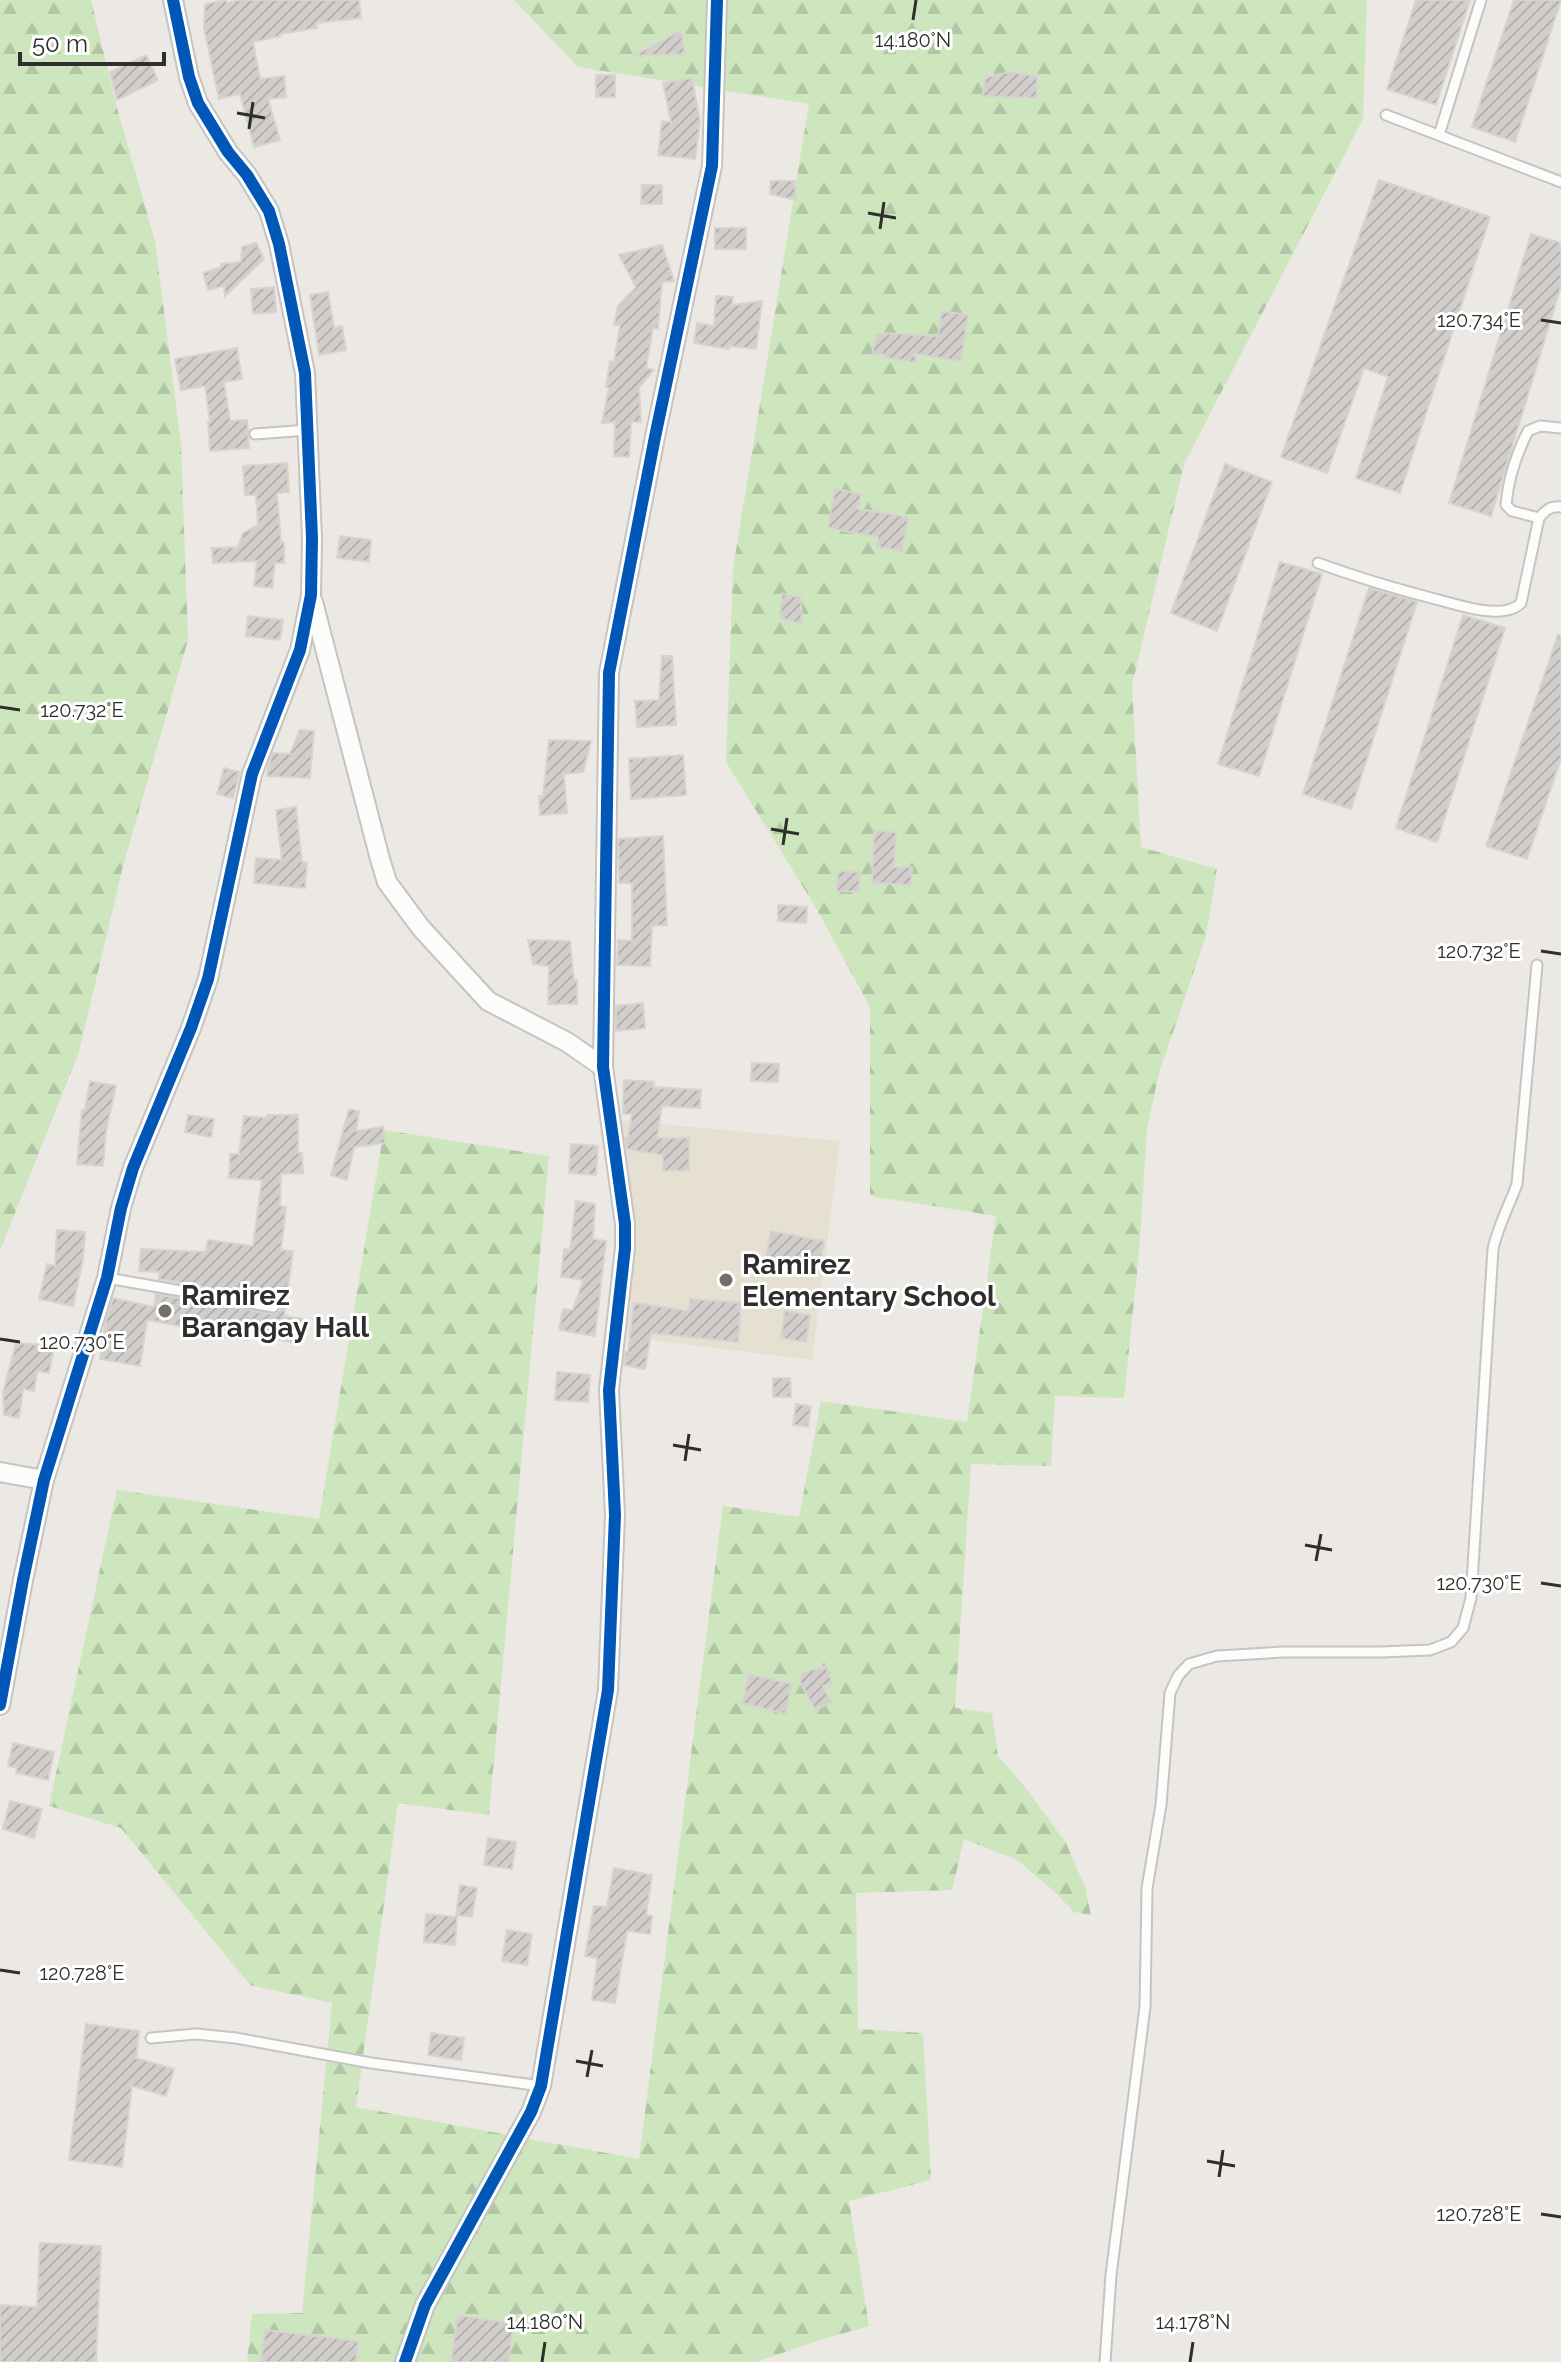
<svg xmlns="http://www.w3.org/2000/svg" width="1561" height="2362" font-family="Raleway,sans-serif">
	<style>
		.education { fill: #e6e0d3 }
		.forest { fill: url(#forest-firs) }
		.building { fill: url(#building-hatch); stroke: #d7d4d0; stroke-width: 2 }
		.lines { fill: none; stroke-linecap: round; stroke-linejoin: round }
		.lane-casing { stroke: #c5c4c5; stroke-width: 13 }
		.street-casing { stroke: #c5c4c5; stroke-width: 22 }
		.lane { stroke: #fcfcfb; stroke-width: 9 }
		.street { stroke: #fcfcfb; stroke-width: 18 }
		.cycleway-casing { stroke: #fff; stroke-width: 17 }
		.cycleway { stroke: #0057b8; stroke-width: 12 }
		.ticks { fill: none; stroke: #2e2e2e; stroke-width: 3 }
		.poi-dot { fill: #706f6e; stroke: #fff; stroke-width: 3 }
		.labels { text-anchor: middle; stroke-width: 6; stroke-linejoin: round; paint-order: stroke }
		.poi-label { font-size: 28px; font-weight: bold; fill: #2e2e2e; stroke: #fff; text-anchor: start }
		.ticks-label { font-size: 20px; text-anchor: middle; fill: #2e2e2e; stroke: #fff; stroke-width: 6; stroke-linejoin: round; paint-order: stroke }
	</style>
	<defs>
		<pattern id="forest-firs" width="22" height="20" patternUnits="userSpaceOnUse" patternTransform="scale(2)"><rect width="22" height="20" fill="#cee6be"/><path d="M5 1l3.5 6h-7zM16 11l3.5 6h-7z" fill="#b1c6a4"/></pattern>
		<pattern id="building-hatch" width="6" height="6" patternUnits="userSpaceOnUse" patternTransform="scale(2)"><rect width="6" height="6" fill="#d1cecb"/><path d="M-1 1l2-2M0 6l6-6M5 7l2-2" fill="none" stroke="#b4b1af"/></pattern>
	</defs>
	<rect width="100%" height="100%" fill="#ece8e4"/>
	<path class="education" d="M618,1120L840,1141L812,1360L626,1337L633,1224Z"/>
	<g class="forest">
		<path d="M0,0H91L117,108L155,241L181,444L188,640L123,866L79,1052L0,1251Z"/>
		<path d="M514,0H1367L1363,119L1184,464L1132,686L1141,847L1217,869L1206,936L1159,1073L1147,1128L1139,1253L1124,1398L1055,1396L1051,1466L971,1464L955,1708L992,1713L998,1756L1025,1787L1066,1843L1085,1887L1091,1915L1074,1912L1054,1891L1017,1860L964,1839L952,1890L856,1893L858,2029L923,2033L931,2180L849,2201L869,2326L823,2339L756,2362H247L252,2314L302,2313L332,2003L250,1985L121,1828L49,1806L117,1490L319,1519L384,1130L549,1156L489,1815L398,1803L356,2107L639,2159L723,1506L799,1517L821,1401L967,1422L996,1216L870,1196V1007L815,906L726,762L733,569L809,104L578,67Z"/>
	</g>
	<g class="building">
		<path d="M226,0L227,3L240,0H359L361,18L316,23L317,28L280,34L281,36L253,42L260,79L284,76L286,97L268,99L280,140L254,147L240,94L219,99L204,28L205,4Z"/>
		<path d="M1416,0H1470L1436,105L1387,89Z"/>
		<path d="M1514,0H1561L1515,142L1472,127Z"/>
		<path d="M681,30L685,54L633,56Z"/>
		<path d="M146,55L158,80L117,100L110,72Z"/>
		<path d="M1011,72L1037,76V98L982,96L986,77Z"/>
		<rect x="596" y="75" width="19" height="22"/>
		<path d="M692,78L700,122L695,159L658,155L662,121L671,122L663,83Z"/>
		<path d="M1379,180L1490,217L1400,493L1356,478L1388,377L1364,368L1327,473L1281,457Z"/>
		<path d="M771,181H795L796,200L770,194Z"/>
		<path d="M642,185H662V204H641Z"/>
		<rect x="715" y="228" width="31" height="21"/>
		<path d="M1531,234L1561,243V286L1491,516L1449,503Z"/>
		<path d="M256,243L264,259L225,296L224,286L208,290L203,273L221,267V264L241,262L242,247Z"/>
		<path d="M662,245L674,281L662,282L658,329L653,328L646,368L654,370L639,387L641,422H631L629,457L614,456L615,422L602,423L609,388L606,387L610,361L614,362L620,325H614L618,306L636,287L619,255Z"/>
		<path d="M274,287L276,312L253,314L251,289Z"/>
		<path d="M328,292L334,328L342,326L346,350L319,355L310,295Z"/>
		<path d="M716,296L733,297L732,305L762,301L756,349L729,346V349L694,343L697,323L714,326Z"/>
		<path d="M942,311L968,315L961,361L915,354L916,363L884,357L883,354L872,355L877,333L938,336Z"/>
		<path d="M237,348L242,379L224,382L230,421L247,420L249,448L210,451L208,422H210L205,386L181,390L175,359Z"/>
		<path d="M287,463L289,492L277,493L281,542H284V563H275L272,588L254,586L257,561L213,563L212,548L238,547L243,533L258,525L256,495H245L243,466Z"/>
		<path d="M1225,464L1272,482L1217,631L1171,613Z"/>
		<path d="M835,489L861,494L858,509L908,517L902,551L877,547L878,537L828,528Z"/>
		<path d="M340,536L371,540L369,562L337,558Z"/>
		<path d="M1280,562L1322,574L1259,776L1218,764Z"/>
		<path d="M1369,588L1417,602L1351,809L1303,794Z"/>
		<path d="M782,594L801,597L802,624L780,618Z"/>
		<path d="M1463,615L1505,628L1437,842L1396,828Z"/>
		<path d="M248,616L283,620L280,640L246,636Z"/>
		<path d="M1558,635L1561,636V758L1527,859L1486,846Z"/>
		<path d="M662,656H672L676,725L637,727L635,701L659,700Z"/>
		<path d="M300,730L314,731L310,778L267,776L268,767L273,753L290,754Z"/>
		<path d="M549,740L591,741L583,772L564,774L567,813L540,815L539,796H543Z"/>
		<path d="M683,755L686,795L631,799L629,759Z"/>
		<path d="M224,768L240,772L233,798L217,794Z"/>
		<path d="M296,807L302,862H307L305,888L254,883L256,858L282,860L276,810Z"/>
		<path d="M874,831L896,832L894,867H912L911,885L872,883Z"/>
		<path d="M663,836L667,925L652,926L650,966L617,965L618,940L632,941V883H619L618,839Z"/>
		<path d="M838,871L860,872L859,892L837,891Z"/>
		<path d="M778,905L807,907L806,923L778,921Z"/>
		<path d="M528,940L570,941L574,980H577V1004H548L549,966L533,964Z"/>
		<path d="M643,1003L645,1028L616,1031V1006Z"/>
		<path d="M752,1063L779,1064L778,1082L751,1081Z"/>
		<path d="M624,1080L654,1082L653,1087L701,1090L700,1108L662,1106L657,1138H689V1170L663,1171V1155L627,1149L625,1138H628L632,1114H623Z"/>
		<path d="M90,1081L116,1086L106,1131L103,1166L77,1164L82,1110H85Z"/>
		<path d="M349,1109L359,1111L356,1131L383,1127L385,1143L354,1147L347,1180L331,1175Z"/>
		<path d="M188,1115L214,1119L211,1137L185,1132Z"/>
		<path d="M267,1115H298V1153H302L303,1173L281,1174L280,1206L286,1207L281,1250L293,1251L284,1316L303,1319L299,1343L249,1335L248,1340L222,1337V1334L147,1320L140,1366L100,1359L106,1320L113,1298L154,1307L156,1294L272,1314L279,1311L280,1304L274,1300L159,1279L160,1272L139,1271L141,1249L206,1252L208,1240L253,1246L262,1180L229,1178L230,1154H239L244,1116L267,1118Z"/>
		<path d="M571,1144L598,1146L596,1175L569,1173Z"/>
		<path d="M576,1201L595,1204L593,1239L606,1241L595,1336L559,1330L563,1309L573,1310L583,1280L561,1277L564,1249L570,1250Z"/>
		<path d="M57,1230L85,1232L83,1259L73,1306L39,1299L47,1264L55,1266Z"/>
		<path d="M771,1231L824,1241L818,1272L765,1262Z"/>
		<path d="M690,1299L741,1303L738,1342L651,1333L645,1369L624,1365L625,1352H628L634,1303L689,1311Z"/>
		<path d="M785,1311L810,1315L806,1342L781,1338Z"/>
		<path d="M16,1343L40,1345L42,1349L53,1352L49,1373L37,1371L34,1391L23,1389L19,1418L4,1415L3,1392Z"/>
		<path d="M557,1372L590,1375L588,1402L555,1400Z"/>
		<path d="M773,1378H790L791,1397H773Z"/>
		<path d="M796,1404L811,1406L808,1427L793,1425Z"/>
		<path d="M826,1666L832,1683L823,1686L831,1702L815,1710L800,1682L802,1673Z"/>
		<path d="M749,1674L792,1684L785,1714L742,1703Z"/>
		<path d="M13,1743L54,1752L48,1780L16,1773L17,1768L8,1766Z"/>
		<path d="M10,1801L42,1809L34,1838L3,1829Z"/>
		<path d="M488,1838L516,1842L512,1869L484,1865Z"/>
		<path d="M614,1868L652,1875L646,1915L652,1916L650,1934L627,1931L615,2003L592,2000L597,1961V1958L585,1956L594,1906L607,1907Z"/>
		<path d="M460,1885L477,1888L472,1917L456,1915Z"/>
		<path d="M426,1914L457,1917L455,1945L424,1942Z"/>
		<path d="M507,1930L532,1934L527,1965L502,1961Z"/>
		<path d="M86,2024L139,2031L136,2058L174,2069L166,2096L132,2086L122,2167L69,2160Z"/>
		<path d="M431,2033L464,2038L461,2060L428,2055Z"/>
		<path d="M40,2243L101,2246L96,2362H0V2305L37,2307Z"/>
		<path d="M458,2315L514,2324L508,2362H451Z"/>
		<path d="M265,2330L358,2341L356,2362H261Z"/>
	</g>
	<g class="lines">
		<g class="lane-casing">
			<g id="lane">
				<path d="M1386,115L1561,182"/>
				<path d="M1439,135L1481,0"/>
				<path d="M255,434L308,430"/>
				<path d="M1539,518L1512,511L1506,505C1508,480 1517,453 1528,431L1540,426L1561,428"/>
				<path d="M1318,563C1359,578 1400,590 1443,601C1458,605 1476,611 1492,611C1502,612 1514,610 1521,603L1539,518C1546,510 1550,506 1561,507"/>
				<path d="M107,1278L273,1307"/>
				<path d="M151,2038L196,2034L236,2038L371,2063L541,2086"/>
				<path d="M1105,2362L1111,2275L1145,2007L1147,1888L1161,1805L1170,1693L1178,1676L1189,1664L1217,1656L1283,1652H1381L1430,1650L1451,1642L1463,1628L1471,1598L1493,1249C1498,1226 1509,1206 1517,1184L1537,965"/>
			</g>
		</g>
		<g class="street-casing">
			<g id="street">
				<path d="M313,602L380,859L387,882L421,928L488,1001L567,1042L603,1067"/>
				<path d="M0,1472L44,1480"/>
				<path d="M0,1705L23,1580L44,1480L107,1278L121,1208L133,1168L191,1028L208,979L252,774L300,650L311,595L312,538L305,373L279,244L269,211L247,175L228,152L198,103L189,77L173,0"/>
				<path d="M405,2362L425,2305L531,2112L541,2086L608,1690L615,1515L609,1390L625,1248V1224L603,1067L609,673L655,437L712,166L717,0"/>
			</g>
		</g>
		<use href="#lane" class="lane"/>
		<use href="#street" class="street"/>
		<g class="cycleway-casing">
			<g id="cycleway">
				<path d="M0,1705L23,1580L44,1480L107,1278L121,1208L133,1168L191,1028L208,979L252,774L300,650L311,595L312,538L305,373L279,244L269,211L247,175L228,152L198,103L189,77L173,0"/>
				<path d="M405,2362L425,2305L531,2112L541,2086L608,1690L615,1515L609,1390L625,1248V1224L603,1067L609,673L655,437L712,166L717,0"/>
			</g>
		</g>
		<use href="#cycleway" class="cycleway"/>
	</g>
	<path class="ticks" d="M913,20L916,0M237,113L265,118M249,129L253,102M868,213L896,218M880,229L884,202M1541,320L1561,323M0,707L20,710M771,829L799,834M783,845L787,818M1541,951L1561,954M0,1339L20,1342M673,1445L701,1450M685,1461L689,1434M1305,1545L1332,1550M1316,1561L1321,1534M1541,1583L1561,1586M0,1970L20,1973M576,2061L603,2066M587,2077L592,2050M1207,2161L1235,2166M1219,2177L1223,2150M1541,2214L1561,2217M542,2362L545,2342M1190,2362L1193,2342"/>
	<g class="poi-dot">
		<circle cx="726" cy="1280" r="8"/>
		<circle cx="165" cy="1311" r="8"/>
	</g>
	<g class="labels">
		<g class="poi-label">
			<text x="742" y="1274">Ramirez<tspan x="742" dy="32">Elementary School</tspan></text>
			<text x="181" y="1305">Ramirez<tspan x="181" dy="32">Barangay Hall</tspan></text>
		</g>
	</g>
	<g class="ticks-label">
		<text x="913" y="47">14.180°N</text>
		<text x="1479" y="327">120.734°E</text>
		<text x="82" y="717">120.732°E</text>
		<text x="1479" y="958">120.732°E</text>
		<text x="82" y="1349">120.730°E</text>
		<text x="1479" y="1590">120.730°E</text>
		<text x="82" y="1980">120.728°E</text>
		<text x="1479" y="2221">120.728°E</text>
		<text x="545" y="2329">14.180°N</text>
		<text x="1193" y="2329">14.178°N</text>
	</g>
	<path d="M20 52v12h144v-12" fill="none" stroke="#2e2e2e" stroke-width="4"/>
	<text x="32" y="52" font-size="24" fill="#2e2e2e" stroke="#ffffff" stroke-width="6" paint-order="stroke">50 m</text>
</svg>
